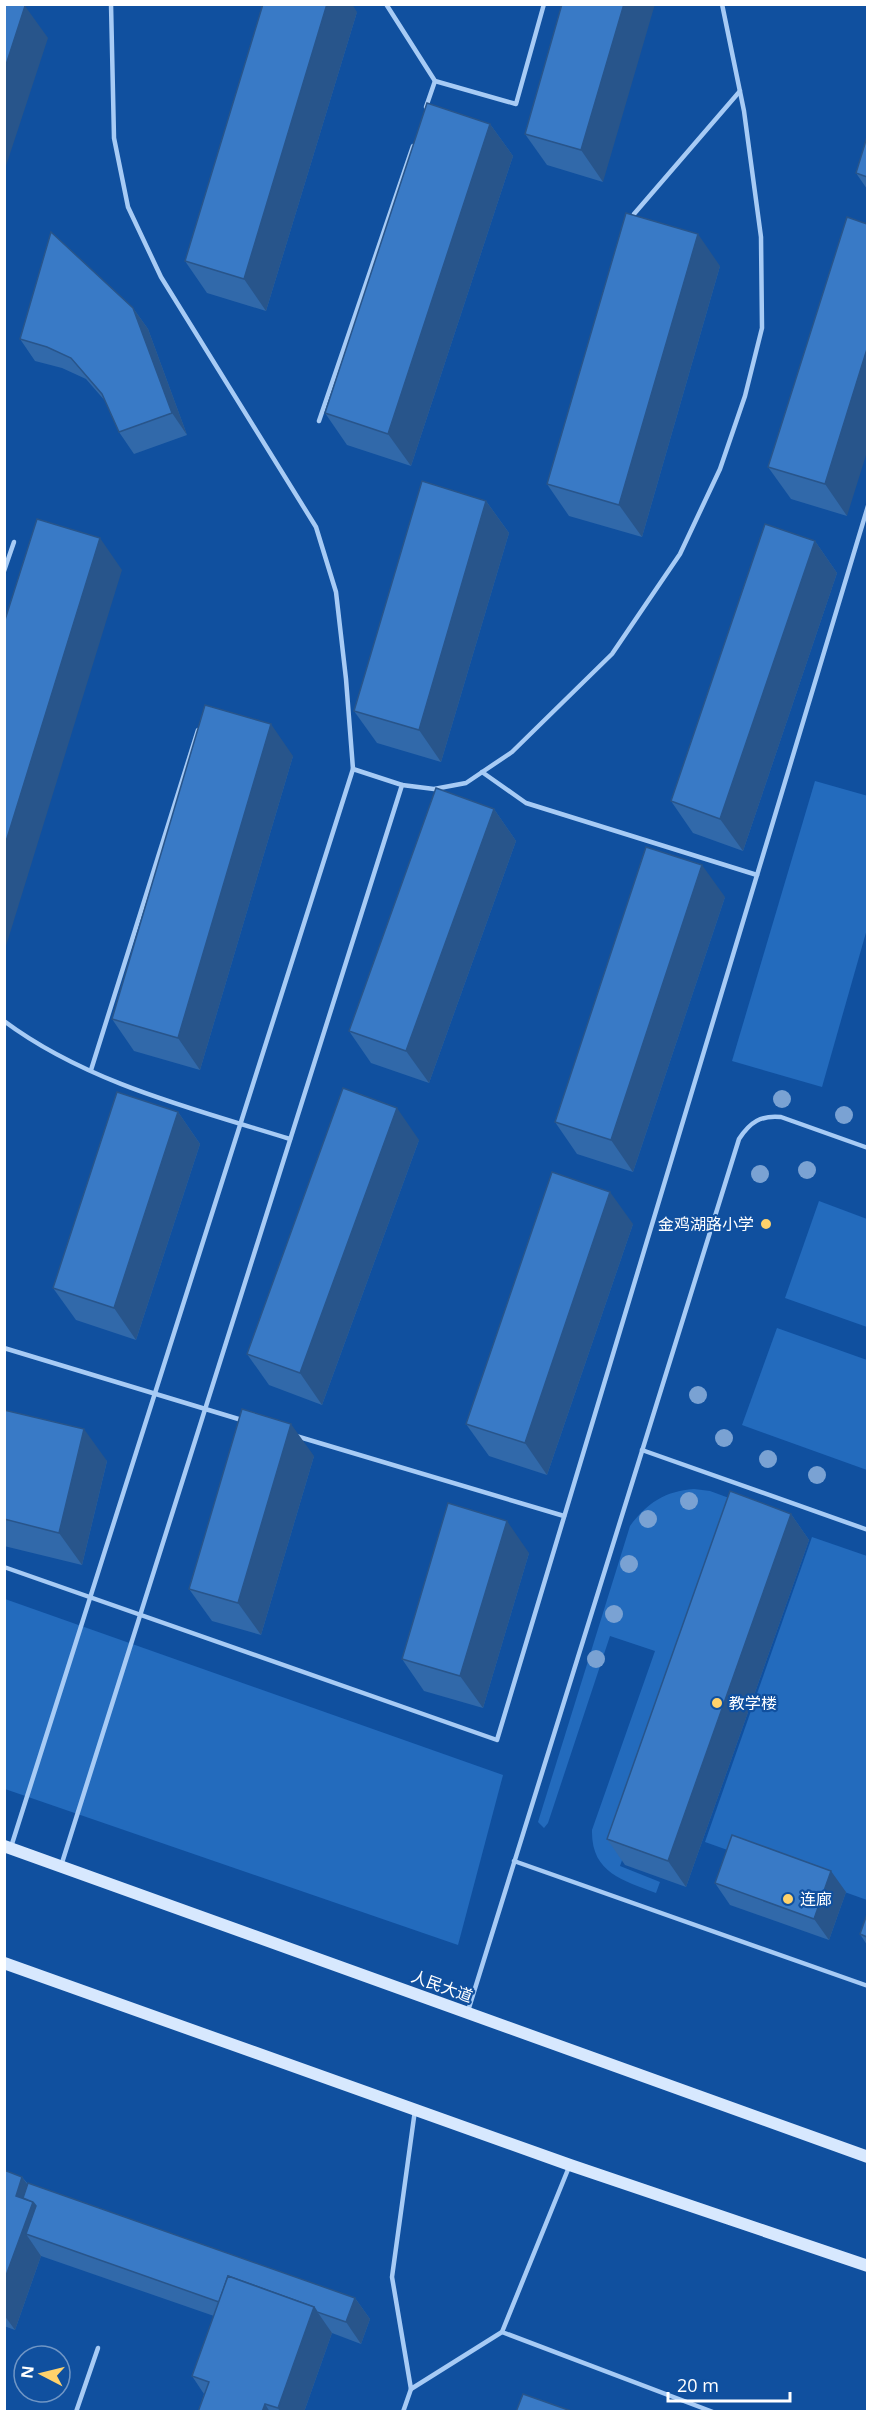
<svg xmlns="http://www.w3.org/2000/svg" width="872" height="2416" font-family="'Open Sans','Noto Sans SC',sans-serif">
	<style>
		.green { fill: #236bbd }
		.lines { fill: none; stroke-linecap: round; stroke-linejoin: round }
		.service { stroke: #a7cbf5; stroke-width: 4.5 }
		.secondary { stroke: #d7e8fe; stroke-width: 12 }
		.tree { fill: #7aa2d3 }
		.wall { fill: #3169aa }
		.shaded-wall { fill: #28558b }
		.building { fill: #397ac6; stroke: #28558b; stroke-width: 1.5 }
		.poi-dot { fill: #ffd26b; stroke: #10509f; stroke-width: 2 }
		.labels { text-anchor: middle; stroke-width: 4.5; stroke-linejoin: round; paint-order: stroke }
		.poi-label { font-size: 16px; fill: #fff; stroke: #10509f; text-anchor: start }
		.street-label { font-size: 16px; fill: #fff; stroke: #10509f }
	</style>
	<rect width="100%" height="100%" fill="#10509f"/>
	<g class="green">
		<path d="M815,781L868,796L867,929L822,1087L732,1061Z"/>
		<path d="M819,1201L867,1219V1327L785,1298Z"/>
		<path d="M777,1328L867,1360V1470L742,1425Z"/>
		<path d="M694,1489L710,1491L748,1505L620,1866L660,1882L656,1893C623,1880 591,1873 592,1830L655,1651L610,1636L548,1823L544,1828L538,1822L630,1526C647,1503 665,1491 694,1489Z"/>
		<path d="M812,1537L867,1556V1900L705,1842Z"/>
		<path d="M5,1599L503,1775L458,1945L5,1789Z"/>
	</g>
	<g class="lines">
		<g class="service">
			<path d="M111,4L114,138L128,207L161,277L316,527L336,592L346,679L353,769"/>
			<path d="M386,4L435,81L516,104L544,4"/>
			<path d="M426,107L435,81"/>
			<path d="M632,220L634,214L740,91"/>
			<path d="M319,421L413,146"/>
			<path d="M4,571L14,542"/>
			<path d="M482,772L526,803L757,875"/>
			<path d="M402,785L434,789L466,783L512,752L612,654L680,554L720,469L745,396L762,328L761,237L744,111L722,4"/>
			<path d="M4,1021C87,1083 194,1109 290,1139"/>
			<path d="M91,1070L198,730"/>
			<path d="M4,1348L245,1421"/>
			<path d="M296,1436L564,1516"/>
			<path d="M642,1450L868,1530"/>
			<path d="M4,1567L497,1740L868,506"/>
			<path d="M11,1847L353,769L402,785L61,1866"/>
			<path d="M514,1861L868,1986"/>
			<path d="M468,2011L739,1139C750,1122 761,1115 781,1117L868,1148"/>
			<path d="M415,2110L392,2277L411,2389L502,2332L569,2167"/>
			<path d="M502,2332L713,2412"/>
			<path d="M76,2412L98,2348"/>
			<path d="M403,2412L411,2389"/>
		</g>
		<g class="secondary">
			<path d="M4,1846L868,2157"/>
			<path d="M4,1963L570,2165L868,2266"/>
		</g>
	</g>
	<g class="tree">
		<circle cx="782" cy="1099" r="9"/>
		<circle cx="844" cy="1115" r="9"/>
		<circle cx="807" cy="1170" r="9"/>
		<circle cx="760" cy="1174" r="9"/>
		<circle cx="698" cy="1395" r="9"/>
		<circle cx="724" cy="1438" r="9"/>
		<circle cx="768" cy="1459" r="9"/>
		<circle cx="817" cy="1475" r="9"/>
		<circle cx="689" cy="1501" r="9"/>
		<circle cx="648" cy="1519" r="9"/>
		<circle cx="629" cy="1564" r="9"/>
		<circle cx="614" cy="1614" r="9"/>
		<circle cx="596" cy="1659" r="9"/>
	</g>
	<g class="wall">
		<path d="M562,4L603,182L547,165L525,134Z"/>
		<path d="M357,12L266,311L207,293L185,261Z"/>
		<path d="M490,124L513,156L411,466L347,445L325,413Z"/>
		<path d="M867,137V189L856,173Z"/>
		<path d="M847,217V516L791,499L768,467Z"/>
		<path d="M720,266L642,537L569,516L547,484Z"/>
		<path d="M133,308L148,329L187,435L134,454L119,432L106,402L86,379L62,368L35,361L20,339Z"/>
		<path d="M486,501L509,533L441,762L377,743L354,711Z"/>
		<path d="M815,541L837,573L743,851L693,833L671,801Z"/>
		<path d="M293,756L200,1070L134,1051L112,1019Z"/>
		<path d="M494,809L516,841L429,1083L371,1063L349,1031Z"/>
		<path d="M725,897L633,1172L577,1154L555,1122Z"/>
		<path d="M178,1112L200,1144L136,1340L76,1320L53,1288Z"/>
		<path d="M419,1140L322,1405L269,1385L247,1354Z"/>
		<path d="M633,1224L547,1475L489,1456L466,1424Z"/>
		<path d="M4,1410L107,1461L82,1565L4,1546Z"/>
		<path d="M314,1456L261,1635L212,1621L189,1589Z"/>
		<path d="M791,1514L809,1540L686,1887L625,1865L607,1839Z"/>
		<path d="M529,1553L483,1708L424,1691L402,1659Z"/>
		<path d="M715,1883L846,1892L829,1940L730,1905Z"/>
		<path d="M867,1914V1945L860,1934Z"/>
		<path d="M4,2170L22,2177L28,2184L355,2298L370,2319L361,2344L332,2333L304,2412H198L204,2394L192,2376L214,2316L41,2256L15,2330L4,2326Z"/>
	</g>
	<g class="shaded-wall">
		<path d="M327,4H352L357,12L266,311L244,279Z"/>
		<path d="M624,4H655L603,182L581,150Z"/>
		<path d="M25,6L48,38L4,172V71Z"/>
		<path d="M490,124L513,156L411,466L388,434Z"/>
		<path d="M698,234L720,266L642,537L619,505Z"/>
		<path d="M133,308L148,329L187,435L172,413Z"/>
		<path d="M867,349V452L847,516L825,484Z"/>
		<path d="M486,501L509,533L441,762L419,730Z"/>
		<path d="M100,538L122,570L6,946L4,943V848Z"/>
		<path d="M815,541L837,573L743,851L720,819Z"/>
		<path d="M271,724L293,756L200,1070L178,1038Z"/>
		<path d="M494,809L516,841L429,1083L406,1051Z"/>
		<path d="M702,865L725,897L633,1172L611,1140Z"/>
		<path d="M397,1108L419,1140L322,1405L300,1373Z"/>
		<path d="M178,1112L200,1144L136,1340L114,1308Z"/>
		<path d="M610,1192L633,1224L547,1475L525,1443Z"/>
		<path d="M291,1424L314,1456L261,1635L238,1603Z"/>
		<path d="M84,1429L107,1461L82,1565L59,1533Z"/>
		<path d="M791,1514L809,1540L686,1887L668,1861Z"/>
		<path d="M507,1521L529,1553L483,1708L460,1676Z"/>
		<path d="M831,1871L846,1892L829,1940L814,1919Z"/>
		<path d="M22,2177L41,2203L26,2234L41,2256L15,2330L4,2315V2281L16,2196Z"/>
		<path d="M355,2298L370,2319L361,2344L346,2322Z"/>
		<path d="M314,2307L332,2333L304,2412H280L278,2408Z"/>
		<path d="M265,2404L270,2412H262Z"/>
	</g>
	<g class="building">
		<path d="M4,4H22L25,6L4,71Z"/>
		<path d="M263,4H327L244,279L185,261Z"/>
		<path d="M562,4H624L581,150L525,134Z"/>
		<path d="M427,103L490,124L388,434L325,413Z"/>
		<path d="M867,137V177L856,173Z"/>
		<path d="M626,213L698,234L619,505L547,484Z"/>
		<path d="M847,217L867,224V349L825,484L768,467Z"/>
		<path d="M51,232L133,308L172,413L119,432L102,394L71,358L47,347L20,339Z"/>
		<path d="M422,481L486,501L419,730L354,711Z"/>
		<path d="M37,519L100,538L4,848V623Z"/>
		<path d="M765,524L815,541L720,819L671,801Z"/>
		<path d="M205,705L271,724L178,1038L112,1019Z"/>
		<path d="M436,788L494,809L406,1051L349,1031Z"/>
		<path d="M646,847L702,865L611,1140L555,1122Z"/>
		<path d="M343,1088L397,1108L300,1373L247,1354Z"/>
		<path d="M117,1092L178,1112L114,1308L53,1288Z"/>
		<path d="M552,1172L610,1192L525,1443L466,1424Z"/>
		<path d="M242,1409L291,1424L238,1603L189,1589Z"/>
		<path d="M4,1410L84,1429L59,1533L4,1519Z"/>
		<path d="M730,1491L791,1514L668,1861L607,1839Z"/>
		<path d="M448,1503L507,1521L460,1676L402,1659Z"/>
		<path d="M732,1835L831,1871L814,1919L715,1883Z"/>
		<path d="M867,1914V1937L860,1934Z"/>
		<path d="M4,2170L22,2177L16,2196L33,2202L4,2281Z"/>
		<path d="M28,2183L355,2298L346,2322L317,2312L314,2307L228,2276L219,2302L26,2234L36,2206L33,2202L23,2198Z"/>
		<path d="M228,2276L314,2307L278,2408L265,2404L262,2412H198L209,2382L192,2376Z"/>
		<path d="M523,2394L574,2412H516Z"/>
	</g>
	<g class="poi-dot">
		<circle cx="766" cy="1224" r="6"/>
		<circle cx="717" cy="1703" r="6"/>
		<circle cx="788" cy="1899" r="6"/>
	</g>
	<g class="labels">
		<g class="poi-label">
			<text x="754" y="1230" text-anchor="end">金鸡湖路小学</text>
			<text x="729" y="1709">教学楼</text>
			<text x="800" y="1905">连廊</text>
		</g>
		<g class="street-label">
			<text transform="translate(442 1986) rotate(20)" y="6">人民大道</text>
		</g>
	</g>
	<rect width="872" height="2416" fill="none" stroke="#ffffff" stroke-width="12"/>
	<g transform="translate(42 2374) rotate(277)"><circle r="28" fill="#10509f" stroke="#7096c5" stroke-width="1.5"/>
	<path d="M0-4.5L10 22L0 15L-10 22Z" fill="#ffd26b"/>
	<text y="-9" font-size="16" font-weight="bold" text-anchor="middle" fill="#ffffff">N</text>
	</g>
	<path d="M668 2392v9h122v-9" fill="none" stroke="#ffffff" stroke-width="3"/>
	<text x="677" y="2392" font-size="18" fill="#ffffff" stroke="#10509f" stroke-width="4.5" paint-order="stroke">20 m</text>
</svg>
